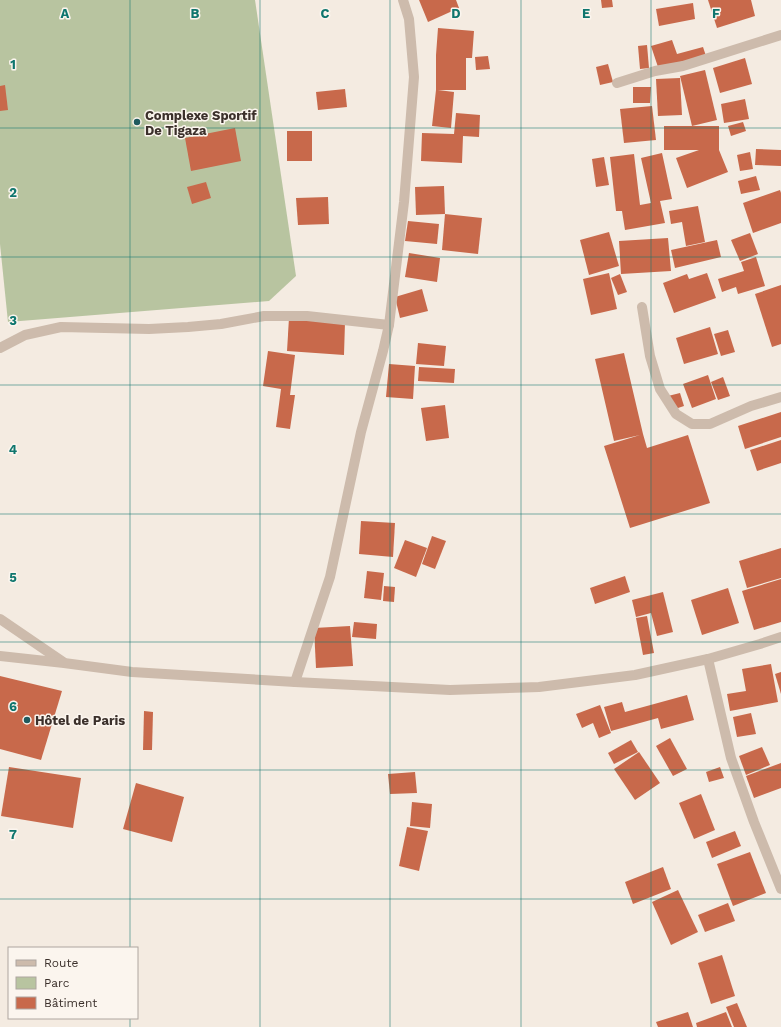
<svg xmlns="http://www.w3.org/2000/svg" width="781" height="1027" font-family="'Work Sans',sans-serif">
	<style>
		.green { fill: #b8c4a0 }
		.building { fill: #c8694b }
		.lines { fill: none; stroke-linecap: round; stroke-linejoin: round }
		.minor { stroke: #cdbbac; stroke-width: 10 }
		.grid { fill: none; stroke: #0f766e; stroke-width: 1; stroke-opacity: 0.55 }
		.poi-dot { fill: #1f5a5e; stroke: #fbf5ee; stroke-width: 1.5 }
		.labels { text-anchor: middle; stroke-width: 3; stroke-linejoin: round; paint-order: stroke }
		.poi-label { font-size: 13px; font-weight: bold; fill: #3b302b; stroke: #fbf5ee; text-anchor: start }
		.grid-label { font-size: 13px; text-anchor: middle; font-weight: bold; fill: #0f766e; stroke: #fbf5ee; stroke-width: 3; stroke-linejoin: round; paint-order: stroke }
	</style>
	<rect width="100%" height="100%" fill="#f4ebe1"/>
	<path class="green" d="M0,0H255L296,276L269,301L8,322L0,244Z"/>
	<g class="building">
		<path d="M419,0H456L459,8L428,22Z"/>
		<path d="M601,0H612L613,7L602,8Z"/>
		<path d="M708,0H751L755,16L717,28Z"/>
		<path d="M693,3L695,19L659,26L656,9Z"/>
		<path d="M438,28L474,31L472,58H466V90H438L454,92L451,128L432,126L436,90V55Z"/>
		<path d="M672,40L677,54L703,47L706,56L659,70L651,46Z"/>
		<path d="M647,45L649,68L640,69L638,46Z"/>
		<path d="M488,56L490,69L476,70L475,57Z"/>
		<path d="M745,58L752,84L720,93L713,68Z"/>
		<path d="M608,64L613,82L600,85L596,67Z"/>
		<path d="M705,70L717,120L692,126L680,76Z"/>
		<path d="M680,78L682,115L658,116L656,79Z"/>
		<path d="M5,85L8,110L0,111V86Z"/>
		<path d="M633,87H651L650,103H633Z"/>
		<path d="M345,89L347,107L318,110L316,92Z"/>
		<path d="M745,99L749,119L724,123L721,104Z"/>
		<path d="M652,106L656,140L624,143L620,109Z"/>
		<path d="M456,113L480,115L479,137L463,136L462,163L421,161L422,133L454,134Z"/>
		<path d="M743,122L746,131L731,136L728,126Z"/>
		<path d="M664,126H719V150L728,172L687,188L676,158L699,150H664Z"/>
		<path d="M235,128L241,161L191,171L185,138Z"/>
		<rect x="287" y="131" width="25" height="30"/>
		<path d="M756,149L781,150V166L755,165Z"/>
		<path d="M750,152L753,169L740,171L737,155Z"/>
		<path d="M662,153L672,199L660,201L665,223L625,230L622,211H616L610,157L634,154L640,205L651,203L641,158Z"/>
		<path d="M604,157L609,185L596,187L592,159Z"/>
		<path d="M756,176L760,190L741,194L738,181Z"/>
		<path d="M206,182L211,198L192,204L187,187Z"/>
		<path d="M444,186L445,214L416,215L415,187Z"/>
		<path d="M780,190L781,193V223L753,233L743,203Z"/>
		<path d="M328,197L329,224L298,225L296,198Z"/>
		<path d="M698,206L705,242L686,246L682,222L671,224L669,211Z"/>
		<path d="M445,214L482,218L478,254L442,250Z"/>
		<path d="M408,221L439,224L437,244L405,241Z"/>
		<path d="M609,232L619,266L589,275L580,240Z"/>
		<path d="M750,233L758,254L740,261L731,240Z"/>
		<path d="M668,238L671,271L621,274L619,241Z"/>
		<path d="M717,240L721,257L675,268L671,250Z"/>
		<path d="M409,253L440,258L437,282L405,277Z"/>
		<path d="M756,257L765,286L738,294L736,287L722,292L718,279L744,271L741,262Z"/>
		<path d="M609,273L617,309L591,315L583,279Z"/>
		<path d="M707,273L716,298L674,313L663,283L687,274L689,279Z"/>
		<path d="M620,274L627,292L618,295L611,278Z"/>
		<path d="M781,285V344L772,347L755,294Z"/>
		<path d="M422,289L428,311L400,318L395,297Z"/>
		<path d="M289,318L345,322L344,355L287,351Z"/>
		<path d="M710,327L718,354L684,364L676,338Z"/>
		<path d="M728,330L735,352L721,356L714,334Z"/>
		<path d="M418,343L446,346L444,366L416,364Z"/>
		<path d="M268,351L295,355L290,395H295L290,429L276,427L281,389L263,386Z"/>
		<path d="M624,353L643,434L647,448L688,435L710,503L630,528L604,446L640,435L614,441L595,359Z"/>
		<path d="M389,364L415,366L413,399L386,397Z"/>
		<path d="M419,367L455,369L454,383L418,381Z"/>
		<path d="M708,375L716,399L692,408L683,384Z"/>
		<path d="M723,377L730,396L718,400L711,382Z"/>
		<path d="M680,393L684,406L672,410L668,396Z"/>
		<path d="M445,405L449,438L426,441L421,408Z"/>
		<path d="M781,412V437L745,449L738,426Z"/>
		<path d="M781,440V463L757,471L750,450Z"/>
		<path d="M361,521L395,523L393,557L359,554Z"/>
		<path d="M432,536L446,541L435,569L422,564Z"/>
		<path d="M405,540L427,548L416,577L394,568Z"/>
		<path d="M781,548V578L747,588L739,561Z"/>
		<path d="M367,571L384,573L381,600L364,598Z"/>
		<path d="M625,576L630,592L595,604L590,588Z"/>
		<path d="M781,579V622L754,630L742,591Z"/>
		<path d="M384,586L395,587L394,602L383,601Z"/>
		<path d="M728,588L739,623L702,635L691,600Z"/>
		<path d="M663,592L673,632L657,636L651,613L636,617L632,600Z"/>
		<path d="M647,616L654,653L643,655L636,618Z"/>
		<path d="M354,622L377,624L376,639L352,637Z"/>
		<path d="M350,626L353,666L316,668L314,628Z"/>
		<path d="M771,664L778,702L730,711L727,694L746,691L742,669Z"/>
		<path d="M781,672V694L775,674Z"/>
		<path d="M0,676L62,691L41,760L0,749Z"/>
		<path d="M687,695L694,720L661,729L658,718L611,731L604,707L622,702L625,712Z"/>
		<path d="M600,705L611,733L599,738L593,723L582,728L576,714Z"/>
		<path d="M144,711L153,712L152,750H143Z"/>
		<path d="M751,713L756,734L737,737L733,717Z"/>
		<path d="M670,738L687,769L673,776L656,746Z"/>
		<path d="M631,740L638,752L614,764L608,753Z"/>
		<path d="M762,747L770,765L746,775L739,756Z"/>
		<path d="M639,752L660,783L635,800L614,769Z"/>
		<path d="M781,763V788L754,798L746,776Z"/>
		<path d="M9,767L81,778L73,828L1,816Z"/>
		<path d="M720,767L724,778L709,782L706,772Z"/>
		<path d="M415,772L417,793L390,794L388,774Z"/>
		<path d="M136,783L184,797L172,842L123,829Z"/>
		<path d="M701,794L715,830L694,839L679,803Z"/>
		<path d="M412,802L432,804L430,828L410,826Z"/>
		<path d="M407,827L428,831L419,871L399,866Z"/>
		<path d="M735,831L741,846L712,858L706,842Z"/>
		<path d="M750,852L766,893L733,906L717,864Z"/>
		<path d="M663,867L671,889L633,904L625,882Z"/>
		<path d="M678,890L698,932L671,945L652,902Z"/>
		<path d="M728,903L735,921L705,932L698,915Z"/>
		<path d="M722,955L735,996L711,1004L698,963Z"/>
		<path d="M737,1003L747,1027H734L726,1007Z"/>
		<path d="M688,1012L693,1027H658L656,1022Z"/>
		<path d="M726,1012L732,1027H697L696,1023Z"/>
	</g>
	<g class="lines">
		<g class="minor">
			<path d="M617,83L655,71L683,66L781,35"/>
			<path d="M642,307L650,356L660,389L676,414L692,424H710L751,406L781,397"/>
			<path d="M0,348L25,335L61,327L149,329L188,327L221,324L264,316H307L389,325"/>
			<path d="M0,619L63,662"/>
			<path d="M0,656L64,663L132,672L295,682L450,690L539,687L635,675L708,659L760,644L781,637"/>
			<path d="M708,659L731,758L754,822L781,889"/>
			<path d="M295,682L330,577L361,432L383,351L389,325L404,202L414,77L409,19L403,0"/>
		</g>
	</g>
	<path class="grid" d="M130,0V948M260,0V1027M390,0V1027M521,0V1027M651,0V1027M0,128H781M0,257H781M0,385H781M0,514H781M0,642H781M0,770H781M0,899H781M130,1018V1027"/>
	<g class="poi-dot">
		<circle cx="137" cy="122" r="4"/>
		<circle cx="27" cy="720" r="4"/>
	</g>
	<g class="labels">
		<g class="poi-label">
			<text x="145" y="120">Complexe Sportif<tspan x="145" dy="15">De Tigaza</tspan></text>
			<text x="35" y="725">Hôtel de Paris</text>
		</g>
	</g>
	<g class="grid-label">
		<text x="65" y="18">A</text>
		<text x="195" y="18">B</text>
		<text x="325" y="18">C</text>
		<text x="456" y="18">D</text>
		<text x="586" y="18">E</text>
		<text x="716" y="18">F</text>
		<text x="13" y="69">1</text>
		<text x="13" y="197">2</text>
		<text x="13" y="325">3</text>
		<text x="13" y="454">4</text>
		<text x="13" y="582">5</text>
		<text x="13" y="711">6</text>
		<text x="13" y="839">7</text>
	</g>
	<rect x="8" y="947" width="130" height="72" fill="#fbf5ee" stroke="#aea6a0"/>
	<rect x="16" y="960" width="20" height="6" fill="#cdbbac" stroke="#aea6a0"/>
	<text x="44" y="967" font-size="12" fill="#3b302b">Route</text>
	<rect x="16" y="977" width="20" height="12" fill="#b8c4a0" stroke="#aea6a0"/>
	<text x="44" y="987" font-size="12" fill="#3b302b">Parc</text>
	<rect x="16" y="997" width="20" height="12" fill="#c8694b" stroke="#aea6a0"/>
	<text x="44" y="1007" font-size="12" fill="#3b302b">Bâtiment</text>
</svg>
